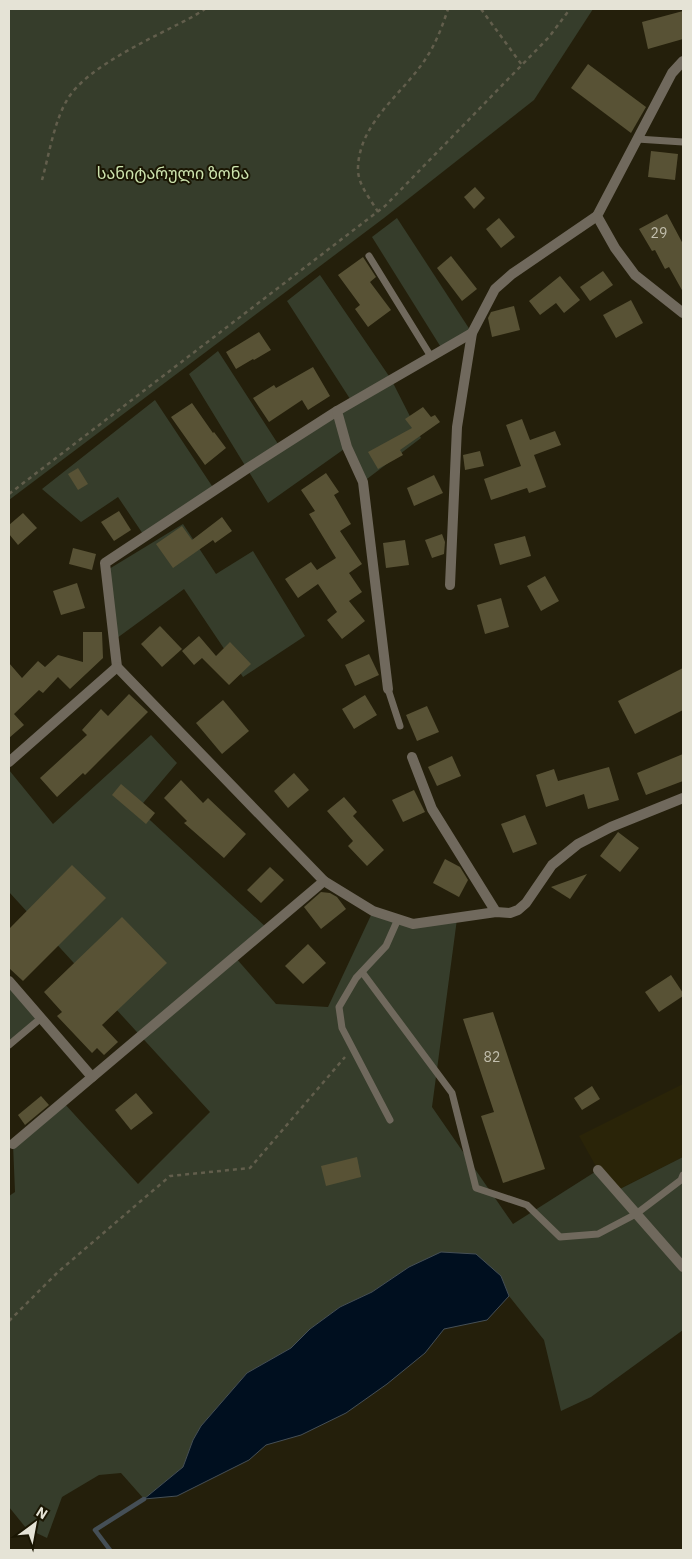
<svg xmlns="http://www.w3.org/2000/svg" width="692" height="1559" font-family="'IBM Plex Sans','Noto Sans Georgian',sans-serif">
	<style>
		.built { fill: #2a2408 }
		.green { fill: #363d2b }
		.water { fill: #000f1f; stroke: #454f56 }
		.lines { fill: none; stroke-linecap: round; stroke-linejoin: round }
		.stream { stroke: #454f56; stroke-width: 4.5 }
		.building { fill: #585235 }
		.path { stroke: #625e4c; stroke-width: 2.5; stroke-dasharray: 4 4; stroke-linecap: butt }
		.service { stroke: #70695d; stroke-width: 7 }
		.minor { stroke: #70695d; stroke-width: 10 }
		.labels { text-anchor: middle; stroke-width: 4; stroke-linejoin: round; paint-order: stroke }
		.number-label { font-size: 14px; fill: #c2bfae }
		.park-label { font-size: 16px; fill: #cde4ae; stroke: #1a1603 }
	</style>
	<rect width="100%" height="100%" fill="#241f0b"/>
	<path class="built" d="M683,1084V1157L616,1191L598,1170L579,1136Z"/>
	<g class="green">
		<path d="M9,9H593L534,100L384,218L9,500Z"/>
		<path d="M397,218L472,333L442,349L372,237Z"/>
		<path d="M320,275L391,379L421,438L363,482L347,447L268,503L189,374L218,351L280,447L352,402L287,301Z"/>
		<path d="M155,400L214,489L143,534L118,497L81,522L42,489Z"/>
		<path d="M183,524L216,574L253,551L305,636L243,677L184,589L113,641L109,569Z"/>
		<path d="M151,735L177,763L138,809L268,929L235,957L276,1004L328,1007L373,911L413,924L457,919L432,1107L513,1224L598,1170L616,1191L683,1157V1330L591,1397L561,1411L544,1340L509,1296L501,1276L409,1267L372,1292L340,1307L310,1329L291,1348L247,1373L201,1426L193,1440L183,1467L144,1499L121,1473L99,1475L62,1497L47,1538L26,1528L9,1507V1196L15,1192L13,1144L63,1102L138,1184L210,1112L9,892V770L53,824Z"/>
		<path d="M9,981L41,1018L9,1045Z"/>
	</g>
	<path class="water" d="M441,1252L476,1254L501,1276L509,1296L487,1320L444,1329L425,1353L387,1384L346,1413L301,1435L266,1445L249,1460L177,1496L144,1499L183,1467L193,1440L201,1426L247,1373L291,1348L310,1329L340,1307L372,1292L409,1267Z"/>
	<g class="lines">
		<path class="stream" d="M110,1550L95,1530L144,1499"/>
	</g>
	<g class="building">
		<path d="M683,11V39L648,49L642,22Z"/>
		<path d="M588,64L646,107L631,133L571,88Z"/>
		<path d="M651,151L678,154L675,180L648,177Z"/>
		<path d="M475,187L485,198L474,209L464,197Z"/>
		<path d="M667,214L683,244V292L669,267L665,269L655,250L652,251L639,229Z"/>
		<path d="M499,218L515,237L501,248L486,229Z"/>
		<path d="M451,256L477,289L462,301L437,268Z"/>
		<path d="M363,257L376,277L370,282L391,310L368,327L355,309L360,305L338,275Z"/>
		<path d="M603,271L613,285L590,301L580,287Z"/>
		<path d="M560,276L580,300L564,313L556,303L540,315L529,301Z"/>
		<path d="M631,300L643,323L616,338L603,315Z"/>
		<path d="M514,306L520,330L492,337L488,318L491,312Z"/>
		<path d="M259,332L271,350L254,360L253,359L236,369L226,352Z"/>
		<path d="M313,367L330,396L308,410L302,400L269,422L253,398L274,385L276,388Z"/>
		<path d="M192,403L213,433L214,432L226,448L205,465L171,417Z"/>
		<path d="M423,407L431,417L435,415L440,422L400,450L403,455L378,469L368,452L412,428L405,419Z"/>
		<path d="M522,419L530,440L555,431L561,445L534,455L546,487L529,493L527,488L491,500L484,479L521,466L506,425Z"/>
		<path d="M480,451L484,466L465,470L463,455Z"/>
		<path d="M78,468L88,484L78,490L68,474Z"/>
		<path d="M326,473L339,492L334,495L351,524L340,531L362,564L349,573L362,592L349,601L365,621L342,639L327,620L337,612L318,584L298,598L285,579L311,562L317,570L336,558L309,514L315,511L301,490Z"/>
		<path d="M434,475L443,493L414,506L407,488Z"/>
		<path d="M119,511L131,530L114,541L101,522Z"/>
		<path d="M23,513L37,528L18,545L9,534V525Z"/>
		<path d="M222,517L232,531L215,543L213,540L173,568L156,544L182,526L192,540Z"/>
		<path d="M442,534L445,542L444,554L432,558L425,540Z"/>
		<path d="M525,536L531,556L500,565L494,544Z"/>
		<path d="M405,540L409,565L386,568L383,543Z"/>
		<path d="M73,548L96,554L92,570L69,564Z"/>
		<path d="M545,576L559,601L541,611L527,586Z"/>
		<path d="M77,583L85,608L61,615L53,591Z"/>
		<path d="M501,598L509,627L485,634L477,605Z"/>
		<path d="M160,626L182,649L162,667L141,644Z"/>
		<path d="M83,632H102L103,658L70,689L58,677L43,693L39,690L14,714L24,725L9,738V663L22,678L38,661L45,667L58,655L83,662Z"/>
		<path d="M199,636L216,656L230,642L251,664L229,685L202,658L194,665L182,651Z"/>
		<path d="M369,654L379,675L355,686L345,665Z"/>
		<path d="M683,668V710L635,734L618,701Z"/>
		<path d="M129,694L148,712L85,775L83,773L57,797L40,778L87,735L82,730L101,709L108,716Z"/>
		<path d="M365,695L377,715L354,729L342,709Z"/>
		<path d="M223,700L249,731L222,754L196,723Z"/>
		<path d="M427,706L439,732L417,741L406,715Z"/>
		<path d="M683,754V781L646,795L637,773Z"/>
		<path d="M452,756L461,776L437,786L428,767Z"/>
		<path d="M609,767L619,800L588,809L584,794L546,807L536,775L554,769L558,781Z"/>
		<path d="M294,773L309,790L288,808L274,791Z"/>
		<path d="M181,780L203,803L208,798L246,834L224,858L184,823L187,821L164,798Z"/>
		<path d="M121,784L155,813L146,824L112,795Z"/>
		<path d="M414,790L425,812L403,822L392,800Z"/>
		<path d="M344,797L357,812L353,816L384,850L367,866L348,846L353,841L327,811Z"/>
		<path d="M525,815L537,844L513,853L501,824Z"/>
		<path d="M618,832L639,848L620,872L600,856Z"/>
		<path d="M445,859L460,867L468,880L459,897L433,883Z"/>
		<path d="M72,865L106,898L23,981L9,968V929Z"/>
		<path d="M270,867L284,880L261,903L247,890Z"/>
		<path d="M587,874L570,899L551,887Z"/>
		<path d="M321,892L330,893L337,897L346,909L321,929L304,907Z"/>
		<path d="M122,917L167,963L102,1025L118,1042L104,1055L97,1048L92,1053L57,1016L62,1012L44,992Z"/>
		<path d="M308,944L326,963L303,984L285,966Z"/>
		<path d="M671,975L683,993V996L659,1012L645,992Z"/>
		<path d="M493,1012L545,1169L503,1183L481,1116L494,1112L463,1019Z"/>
		<path d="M592,1086L600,1099L582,1110L574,1098Z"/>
		<path d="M136,1093L153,1113L131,1130L115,1110Z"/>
		<path d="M41,1096L49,1105L25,1125L18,1115Z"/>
		<path d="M357,1157L361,1177L326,1186L321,1166Z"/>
	</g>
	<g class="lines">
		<g class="path">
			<path d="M481,9L522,65"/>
			<path d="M42,180C49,155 54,122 67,100C86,66 159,35 194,16L205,9"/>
			<path d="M378,212C370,198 357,184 358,167C360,120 406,92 428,55C437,41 443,24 448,9"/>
			<path d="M9,494L385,206L549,37L570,9"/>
			<path d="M9,1321L58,1272L170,1176L250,1168L345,1057"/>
		</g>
		<g class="service">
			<path d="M637,139L683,142"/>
			<path d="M369,256L430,355"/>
			<path d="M388,689L400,726"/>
			<path d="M362,972L452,1093L476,1188L527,1205L560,1237L598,1234L636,1214L681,1180L683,1175"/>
			<path d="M9,1045L41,1018"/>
			<path d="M390,1120L342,1028L339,1007L356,978L386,946L398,919"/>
		</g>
		<g class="minor">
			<path d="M683,61L672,73L597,216L615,248L635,275L683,313"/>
			<path d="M337,411L248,468L105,563L117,667L324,881L373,911L413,924L496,912L510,913L518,910L526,903L552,865L578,844L611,827L683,798"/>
			<path d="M450,585L457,427L472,333L495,289L512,274L597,216"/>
			<path d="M388,689L363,482L347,447L337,411L472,333"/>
			<path d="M412,757L432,809L496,912"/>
			<path d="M9,762L117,667"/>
			<path d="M9,981L92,1077"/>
			<path d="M13,1144L324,881"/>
			<path d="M598,1170L683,1267"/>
		</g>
	</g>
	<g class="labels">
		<g class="number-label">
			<text x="659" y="238">29</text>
			<text x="492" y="1062">82</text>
		</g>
		<g class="park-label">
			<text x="173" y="179">სანიტარული ზონა</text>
		</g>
	</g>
	<rect width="692" height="1559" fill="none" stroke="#e5e3d6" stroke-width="20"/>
	<g transform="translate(35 1524) rotate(32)" stroke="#1a1603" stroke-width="4" paint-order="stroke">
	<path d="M0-4L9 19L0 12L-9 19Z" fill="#e5e3d6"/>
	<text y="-8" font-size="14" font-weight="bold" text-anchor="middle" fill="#e5e3d6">N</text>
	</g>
</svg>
